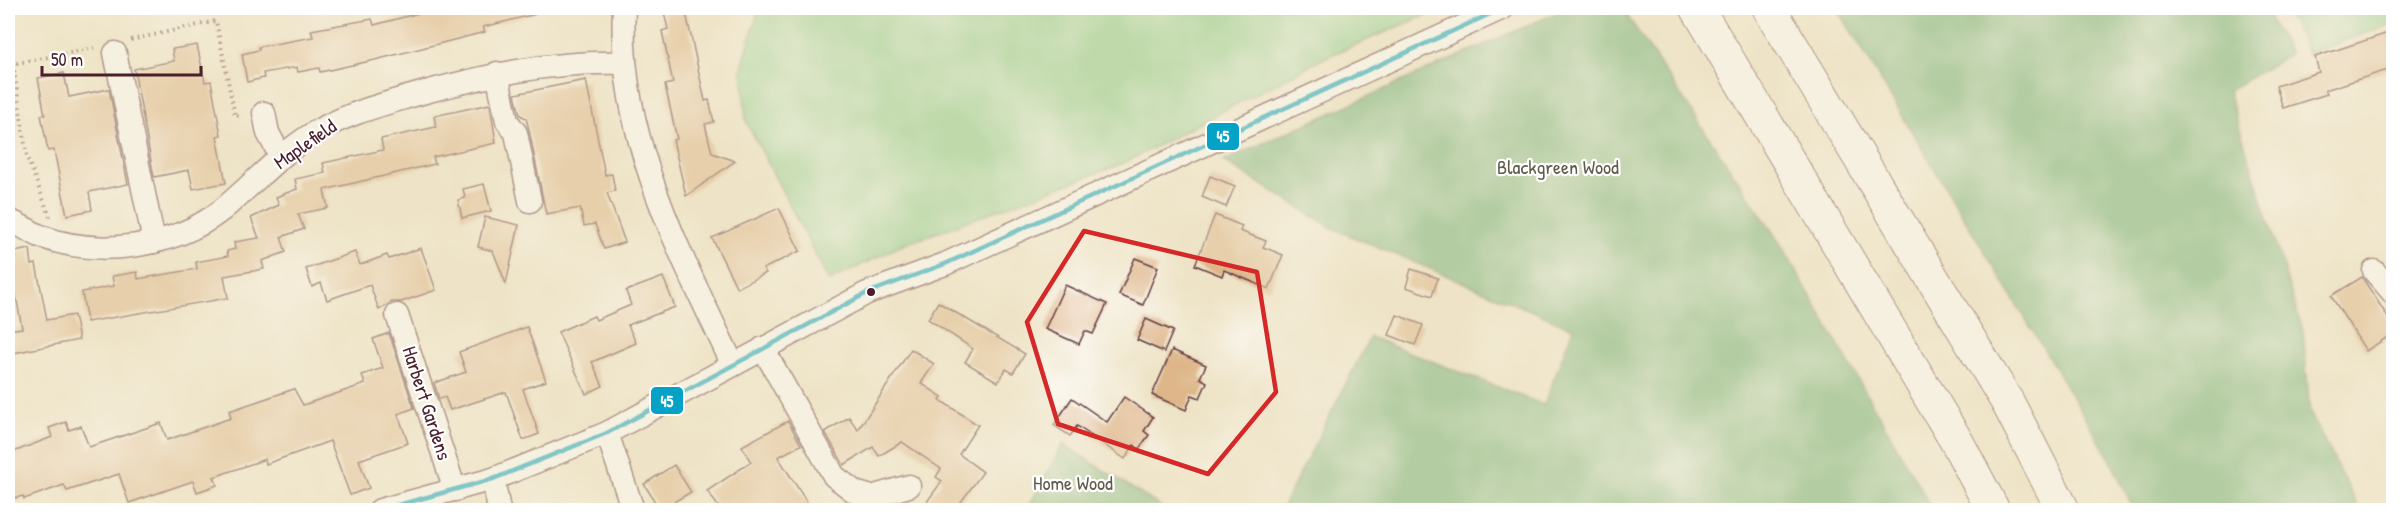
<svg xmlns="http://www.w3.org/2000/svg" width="2401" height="518" font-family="'Patrick Hand',sans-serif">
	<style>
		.green { fill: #85cd89; stroke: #68765a; stroke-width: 1.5 }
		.forest { fill: #6cb075; stroke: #5b6850; stroke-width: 1.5 }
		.building { fill: #deb689 }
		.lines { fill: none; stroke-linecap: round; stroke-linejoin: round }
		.minor-casing { stroke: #633c42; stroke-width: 25 }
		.highway-casing { stroke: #633c42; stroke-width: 35 }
		.path { stroke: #633c42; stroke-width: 4; stroke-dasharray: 1.5 4.5; stroke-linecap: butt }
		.minor { stroke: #fff; stroke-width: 22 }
		.highway { stroke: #fff; stroke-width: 33 }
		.bus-1-casing { stroke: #fff; stroke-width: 9 }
		.bus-1 { stroke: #04a2c6; stroke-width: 4.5 }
		.marked { fill: none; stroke: #d62828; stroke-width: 4.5; stroke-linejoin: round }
		.bus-dot { fill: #4a1f2b; stroke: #fff; stroke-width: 2 }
		.labels { text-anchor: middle; stroke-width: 4.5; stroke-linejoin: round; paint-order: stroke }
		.street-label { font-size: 20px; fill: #4a1f2b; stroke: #fff }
		.park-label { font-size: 20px; fill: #5f5c4c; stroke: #fff }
		.line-badge { stroke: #fff; stroke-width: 2 }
		.badge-label { font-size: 16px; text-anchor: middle; font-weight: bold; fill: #fff }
	</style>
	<rect width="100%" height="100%" fill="#fff"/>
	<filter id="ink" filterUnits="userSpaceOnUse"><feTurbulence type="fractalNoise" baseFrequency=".0167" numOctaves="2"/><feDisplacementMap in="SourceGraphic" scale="12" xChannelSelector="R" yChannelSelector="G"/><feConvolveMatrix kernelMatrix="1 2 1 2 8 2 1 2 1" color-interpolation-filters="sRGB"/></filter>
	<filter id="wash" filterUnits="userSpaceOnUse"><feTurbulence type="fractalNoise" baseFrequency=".008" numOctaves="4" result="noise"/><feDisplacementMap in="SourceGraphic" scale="24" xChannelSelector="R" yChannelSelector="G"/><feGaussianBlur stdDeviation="1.35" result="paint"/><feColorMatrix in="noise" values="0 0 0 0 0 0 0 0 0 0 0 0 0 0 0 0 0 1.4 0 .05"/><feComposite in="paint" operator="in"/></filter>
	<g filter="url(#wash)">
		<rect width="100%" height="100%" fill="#eee3c6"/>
		<g class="green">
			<path d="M759,8H1443L1326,57L1124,163L900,246L829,281L746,121L742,67Z"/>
			<path d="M2285,8H2393V24L2308,53Z"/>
		</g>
		<g class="forest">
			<path d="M1567,8H1622L1780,243L1933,510H1281L1370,337L1544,405L1573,328L1334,229L1223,161Z"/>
			<path d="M1837,8H2264L2290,54L2228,91L2303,331L2310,413L2360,510H2134L2109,457Z"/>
			<path d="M1063,444L1166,510H1027Z"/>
		</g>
		<g id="blocks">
			<g class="building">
				<path d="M429,8H535L536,14L483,27L485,32L375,60L320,72L319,68L298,72L297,67L263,73L264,78L247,82L242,54L259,50L258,47L313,37L311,30L372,19L374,25L430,10Z"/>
				<path d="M663,8H685L705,101L709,100L714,122L705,124L712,153L735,161L686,196L673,140L677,139L665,85L673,83L662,31L668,29Z"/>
				<path d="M2394,31V68L2325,90L2327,94L2283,108L2276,86L2319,72L2315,57Z"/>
				<path d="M197,45L205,82L211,81L221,135L217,136L226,183L193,189L189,170L154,177L134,69L174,61L172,49Z"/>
				<path d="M64,73L69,97L109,89L128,184L89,192L92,210L67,215L54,150L48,151L41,115H45L38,78Z"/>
				<path d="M586,80L605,175L612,174L615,191L607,193L625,242L604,249L595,224L584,226L580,208L546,214L529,130L526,118L520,115L515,94Z"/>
				<path d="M490,104L496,143L433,157L435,164L324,190L328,208L298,214L304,229L281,237L286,252L262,261L264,269L224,276L228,298L87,322L82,292L114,286L112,276L137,272L138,279L197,269L196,262L228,256L227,251L235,249L234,242L259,238L251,218L279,205L276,197L297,189L295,179L325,173L323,163L383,150L381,139L436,127L434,116Z"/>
				<path d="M1210,176L1235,186L1226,207L1202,197Z"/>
				<path d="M484,184L491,211L462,218L458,200L465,198L463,189Z"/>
				<path d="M779,208L800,251L763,269L766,273L737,288L712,238Z"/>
				<path d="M1215,215L1242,226L1240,231L1266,241L1263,247L1283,255L1269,289L1224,270L1222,276L1195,265Z"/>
				<path d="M485,217L519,225L506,284L493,251L478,247Z"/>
				<path d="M421,248L436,290L401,302H392L379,310L370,285L327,300L321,283L312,287L306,269L355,252L360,265L387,255L389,259Z"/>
				<path d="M30,249L32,265L36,264L47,320L74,315L79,340L8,354V330L22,328L8,253Z"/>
				<path d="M1135,258L1158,267L1143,305L1119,295Z"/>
				<path d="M1411,269L1438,278L1432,296L1406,287Z"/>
				<path d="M663,277L675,307L628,325L636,343L592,362L603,386L586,394L558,332L594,316L596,320L631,305L626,291Z"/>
				<path d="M2362,277L2394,327V333L2366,351L2331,296Z"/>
				<path d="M1065,285L1107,304L1093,334L1085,331L1079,344L1045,329Z"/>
				<path d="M938,302L1025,354L1013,373L1006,369L998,382L965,362L973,349L928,319Z"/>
				<path d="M1397,315L1423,325L1415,345L1389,335Z"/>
				<path d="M1146,319L1173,331L1164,352L1137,340Z"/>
				<path d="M527,327L546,381L523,389L539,434L523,440L506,392L450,410L445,397L439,399L434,383L466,372L459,352Z"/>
				<path d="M389,333L414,408L398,414L408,443L359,460L369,488L350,495L330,441L266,464L265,459L214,477L217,485L197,492L193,481L129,503L119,474L67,491L64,485L24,499L23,496L15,498L8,476V454L52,437L49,428L66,422L69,430L81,426L89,447L161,423L167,440L231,418L229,411L294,389L303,405L365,384L362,375L383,368L373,339Z"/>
				<path d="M911,349L934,364L921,383L942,397L940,400L978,425L959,454L983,472L955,510H921L942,481L936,477L941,469L902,442L879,456L873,447L844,465L825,432L849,417L858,430Z"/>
				<path d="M1172,350L1206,365L1200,378L1207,382L1200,398L1192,395L1186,410L1152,395Z"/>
				<path d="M1124,397L1153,417L1144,431L1149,435L1139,449L1134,445L1125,459L1077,426L1070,436L1054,425L1072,398L1107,422Z"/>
				<path d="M788,421L801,445L778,457L812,510H721L707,491L751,462L742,446Z"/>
				<path d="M674,465L691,492L660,510L644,484Z"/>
			</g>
		</g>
	</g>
	<g filter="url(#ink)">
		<use href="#blocks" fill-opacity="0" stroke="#633c42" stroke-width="1.5"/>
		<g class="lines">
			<g class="minor-casing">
				<g id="minor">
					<path d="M624,8C617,135 680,253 733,365"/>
					<path d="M115,53L154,242"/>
					<path d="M497,73L507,121L516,133L530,201"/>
					<path d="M264,113L268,133L281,157"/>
					<path d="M8,220C19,224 29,231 40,236C97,258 174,248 222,210C252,185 279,155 312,134C345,114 381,105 418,94C487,75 552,61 623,63"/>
					<path d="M2374,271L2394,294"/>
					<path d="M397,315L455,490"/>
					<path d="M763,348L834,476L855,492L871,497L909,486"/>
					<path d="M607,433L633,510"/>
					<path d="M493,479L499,510"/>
					<path d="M380,510L493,479L607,433L867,293L945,264L1503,8"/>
				</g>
			</g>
			<g class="highway-casing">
				<g id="highway">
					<path d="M1697,8L1957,442L1993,510"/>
					<path d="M1769,8L2008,403L2063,510"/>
				</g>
			</g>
			<g class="path">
				<path d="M131,40L216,21L235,116L243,115"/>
				<path d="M50,217L27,157L13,64L94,48"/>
			</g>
			<use href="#minor" class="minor"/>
			<use href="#highway" class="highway"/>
			<g class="bus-1-casing">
				<path id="bus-1" d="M380,510L493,479L607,433L867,293L945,264L1503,8"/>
			</g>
			<use href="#bus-1" class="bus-1"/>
		</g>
	</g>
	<path d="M0 0H2401V518H0ZM1084,231L1257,272L1276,392L1208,474L1058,424L1027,322Z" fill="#eee3c6" fill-opacity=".55" fill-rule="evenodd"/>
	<path class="marked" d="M1084,231L1257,272L1276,392L1208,474L1058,424L1027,322Z"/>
	<circle class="bus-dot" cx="871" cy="292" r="5"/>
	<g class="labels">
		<g class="street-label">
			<text transform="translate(305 144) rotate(-35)" y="7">Maplefield</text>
			<text transform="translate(427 403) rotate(72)" y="7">Harbert Gardens</text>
		</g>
		<g class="park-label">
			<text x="1558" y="174">Blackgreen Wood</text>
			<text x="1073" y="490">Home Wood</text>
		</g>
	</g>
	<g class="line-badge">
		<rect x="1206" y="122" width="34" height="29" rx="6" fill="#04a2c6"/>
		<rect x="650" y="386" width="34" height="29" rx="6" fill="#04a2c6"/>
	</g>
	<g class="badge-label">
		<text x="1223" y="142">45</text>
		<text x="667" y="407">45</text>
	</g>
	<rect width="2401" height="518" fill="none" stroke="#fff" stroke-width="30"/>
	<path d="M42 66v9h159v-9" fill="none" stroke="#4a1f2b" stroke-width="3"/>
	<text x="51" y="66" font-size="18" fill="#4a1f2b" stroke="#ffffff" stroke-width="4.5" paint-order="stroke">50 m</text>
</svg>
